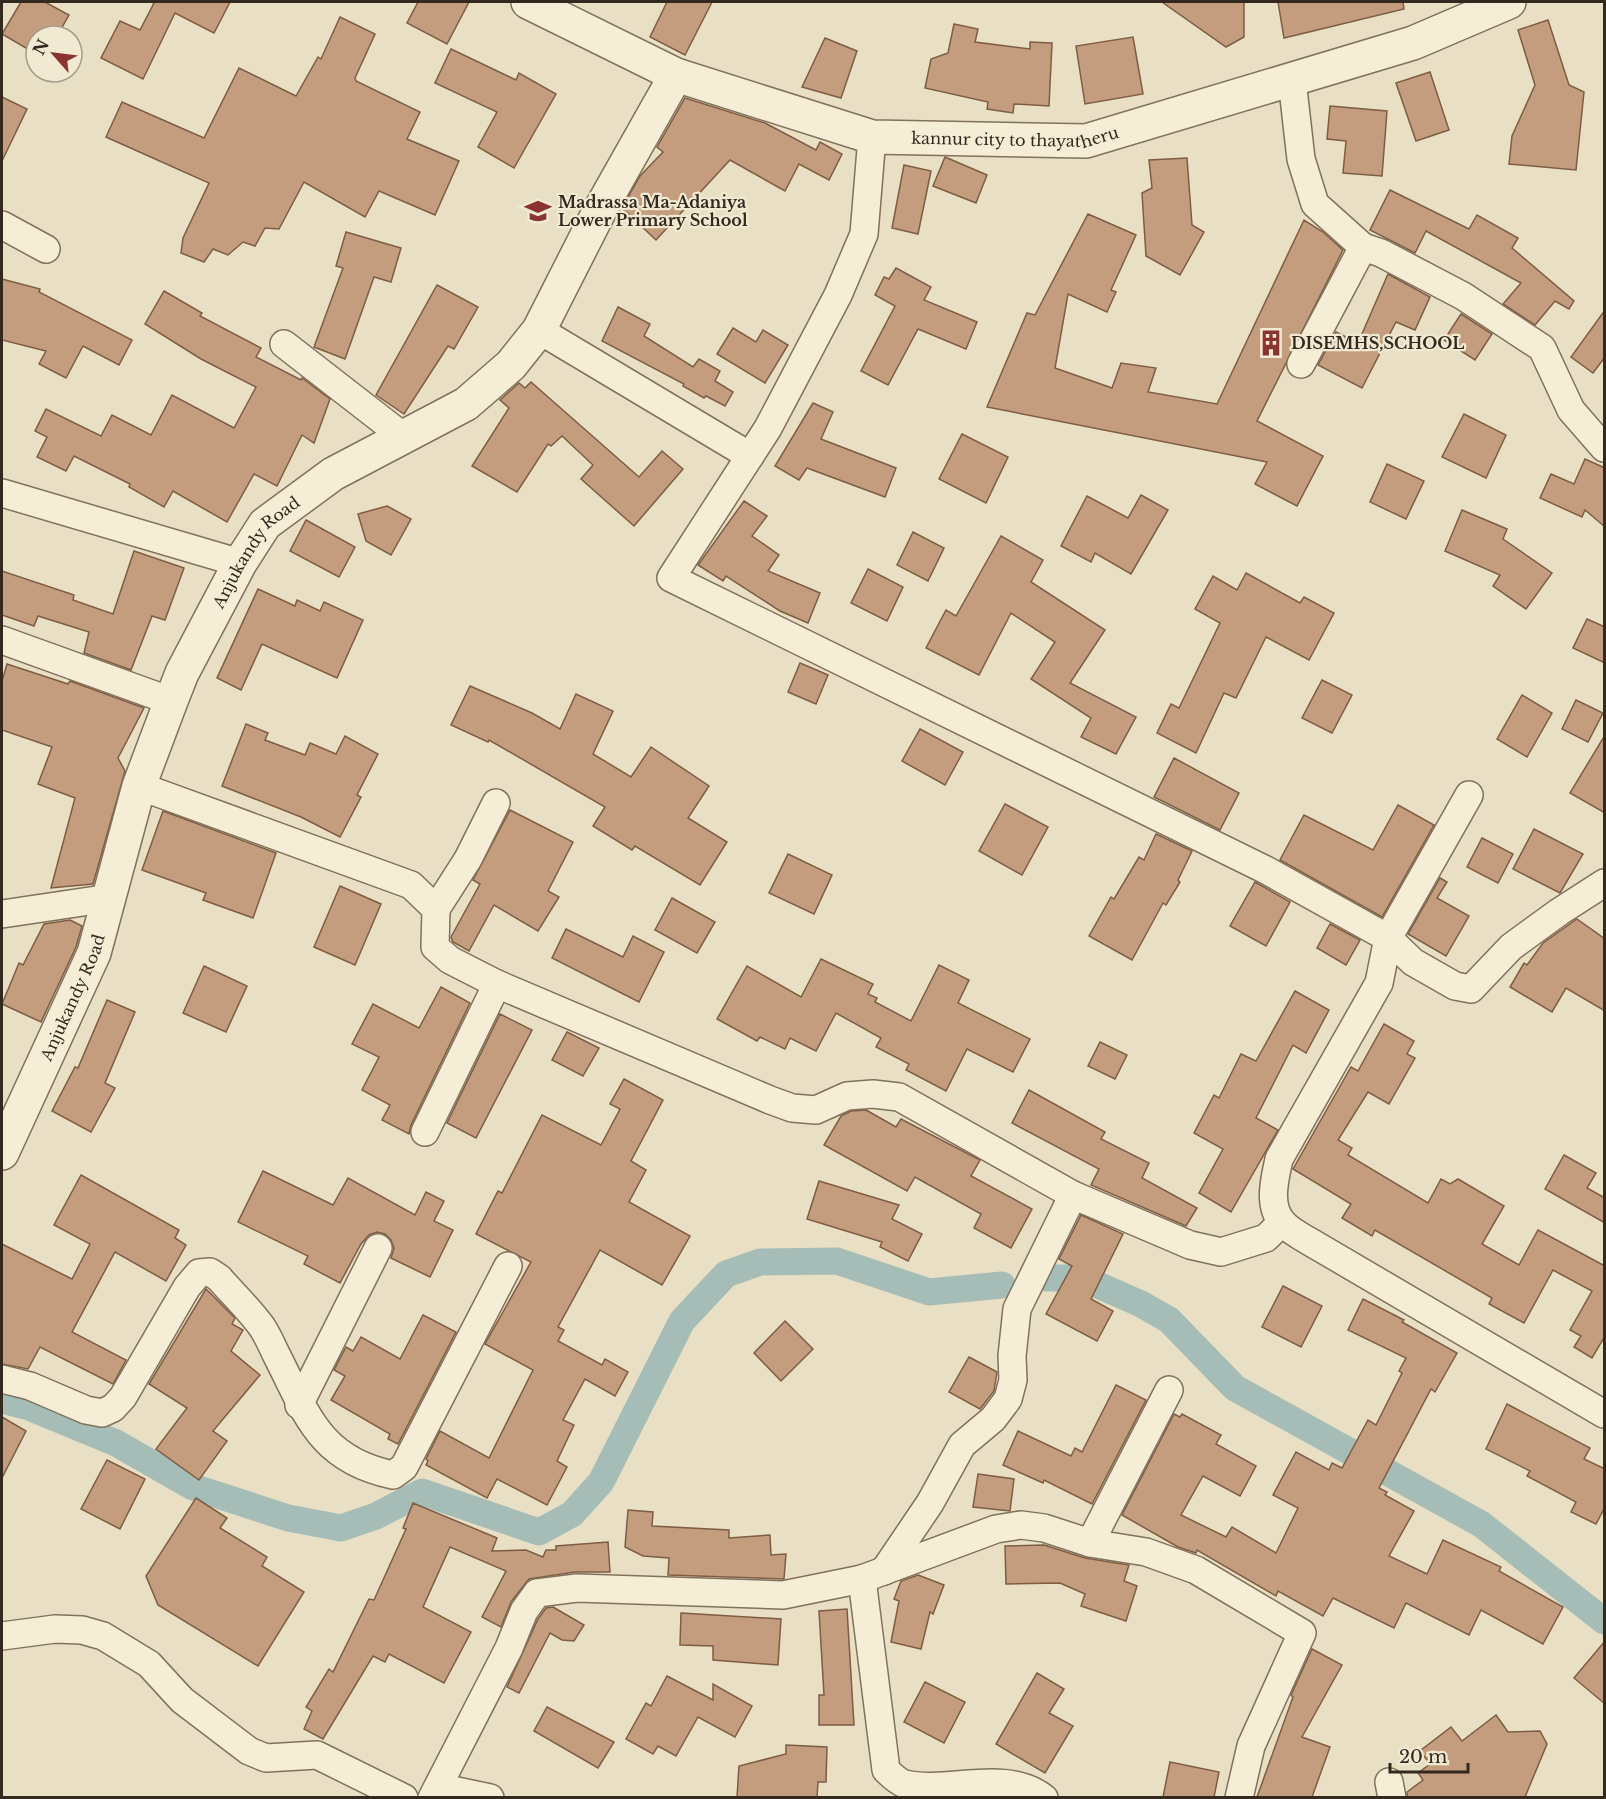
<svg xmlns="http://www.w3.org/2000/svg" width="1606" height="1799" font-family="'Libre Baskerville',serif">
	<style>
		.lines { fill: none; stroke-linecap: round; stroke-linejoin: round }
		.canal { stroke: #a5bdb6; stroke-width: 27 }
		.building { fill: #c39d7d; stroke: #7e5d44; stroke-width: 1.5 }
		.minor-casing { stroke: #82715c; stroke-width: 30 }
		.tertiary-casing { stroke: #82715c; stroke-width: 36 }
		.minor { stroke: #f5edd6; stroke-width: 27 }
		.tertiary { stroke: #f5edd6; stroke-width: 33 }
		.labels { text-anchor: middle; stroke-width: 4.5; stroke-linejoin: round; paint-order: stroke }
		.street-label { font-size: 16px; fill: #33291f; stroke: #f1e9d2 }
		.poi-label { font-size: 16px; font-weight: bold; fill: #33291f; stroke: #f1e9d2; text-anchor: start }
	</style>
	<rect width="100%" height="100%" fill="#e9dfc4"/>
	<g class="lines">
		<g class="canal">
			<path d="M1047,1278H1082L1141,1304L1169,1320L1235,1388L1481,1524L1604,1621"/>
			<path d="M2,1400L29,1407L116,1443L193,1487L288,1518L341,1528L376,1516L422,1492L539,1532L572,1514L601,1482L682,1321L726,1274L760,1262L837,1261L929,1292L1002,1285"/>
		</g>
	</g>
	<g class="building">
		<path d="M21,2H45L69,15L57,36H36V43L31,51L2,34Z"/>
		<path d="M152,2H230L214,33L175,13L143,79L101,58L120,21L140,30L154,3Z"/>
		<path d="M418,2H469L447,44L407,23Z"/>
		<path d="M667,2H712L685,55L650,37Z"/>
		<path d="M1162,2H1244V37L1226,47Z"/>
		<path d="M1278,2H1403L1404,9L1284,38Z"/>
		<path d="M340,17L375,34L355,78L356,81L420,112L407,139L459,161L435,215L379,191L365,217L304,182L279,229L265,228L255,246L243,242L228,255L213,249L204,262L181,253L183,238L209,183L106,137L122,102L204,138L239,68L296,96L318,57L321,59Z"/>
		<path d="M1548,20L1569,85L1584,92L1576,170L1509,164L1512,136L1535,85L1518,30Z"/>
		<path d="M954,24L978,29L975,42L1030,49V42L1052,43L1049,106L1014,104L1013,113L987,109L988,102L925,88L931,59L948,53Z"/>
		<path d="M1133,37L1143,94L1085,104L1076,46Z"/>
		<path d="M825,38L857,51L841,98L802,87Z"/>
		<path d="M451,49L516,80L519,73L556,94L514,168L478,147L497,112L435,83Z"/>
		<path d="M1430,72L1449,130L1416,141L1396,83Z"/>
		<path d="M2,97L27,109L2,161Z"/>
		<path d="M685,98L765,123L816,150L820,142L842,154L829,180L799,164L785,191L730,160L656,240L622,208L640,176L663,152L657,147Z"/>
		<path d="M1330,106L1387,111L1382,176L1343,173L1346,141L1327,139Z"/>
		<path d="M945,157L987,175L976,203L933,186Z"/>
		<path d="M1187,158L1192,225L1204,232L1180,275L1146,256L1142,193L1152,188L1149,160Z"/>
		<path d="M904,165L931,171L918,234L892,228Z"/>
		<path d="M1390,190L1469,229L1477,215L1518,238L1512,248L1574,301L1569,309L1555,301L1535,325L1503,304L1521,283L1426,231L1415,253L1370,230Z"/>
		<path d="M1088,214L1136,235L1111,290L1116,292L1107,312L1068,294L1055,368L1112,388L1121,363L1156,368L1148,392L1217,404L1304,220L1323,232L1343,250L1257,421L1323,456L1297,506L1255,484L1267,462L987,407L1027,313L1035,315Z"/>
		<path d="M346,232L401,248L391,282L374,277L345,359L314,347L343,268L336,266Z"/>
		<path d="M896,268L931,287L924,300L977,322L966,349L918,329L888,385L861,371L895,306L875,295L884,277L889,279Z"/>
		<path d="M1388,274L1430,297L1415,330L1396,322L1362,388L1318,365L1336,332L1358,343Z"/>
		<path d="M2,279L40,289L39,292L132,340L119,365L83,346L66,378L39,364L46,351L2,340Z"/>
		<path d="M437,285L478,307L454,349L448,346L404,414L376,395Z"/>
		<path d="M164,291L202,313L200,316L261,348L256,357L301,380L302,378L330,399L314,443L302,435L277,486L254,474L227,522L173,491L164,507L129,487L130,484L74,456L66,471L37,457L47,437L35,431L46,409L101,436L112,415L151,435L172,395L234,428L256,387L201,359L145,324Z"/>
		<path d="M618,307L650,324L644,336L693,367L699,359L720,371L715,381L733,392L725,406L706,396L704,398L683,386L684,384L602,341Z"/>
		<path d="M1605,310V357L1593,373L1571,357Z"/>
		<path d="M1461,314L1492,334L1475,360L1444,340Z"/>
		<path d="M733,328L756,342L763,330L788,345L765,383L717,354Z"/>
		<path d="M531,382L639,477L662,451L683,469L634,526L581,479L593,465L562,436L551,446L548,444L517,492L472,466L509,408L500,400L519,383L525,388Z"/>
		<path d="M813,403L833,412L821,439L896,468L885,497L807,468L799,480L775,466Z"/>
		<path d="M1464,414L1506,435L1486,478L1442,457Z"/>
		<path d="M962,434L1008,457L986,503L939,479Z"/>
		<path d="M1585,459L1605,468V527L1585,510L1582,517L1540,498L1551,474L1574,484Z"/>
		<path d="M1387,464L1424,481L1406,519L1370,502Z"/>
		<path d="M1141,495L1168,510L1131,574L1095,553L1091,562L1061,546L1087,496L1128,518Z"/>
		<path d="M744,501L767,516L752,536L779,555L768,571L820,593L808,623L780,611L726,576L723,581L698,565Z"/>
		<path d="M387,506L411,519L391,555L366,541L358,514Z"/>
		<path d="M1462,510L1507,529L1503,539L1552,573L1526,609L1493,586L1500,575L1445,551Z"/>
		<path d="M306,520L355,547L339,577L290,551Z"/>
		<path d="M913,532L944,548L928,581L897,565Z"/>
		<path d="M1001,536L1043,560L1031,582L1105,630L1070,683L1136,717L1116,754L1081,737L1091,718L1031,679L1055,642L1011,613L979,675L926,648L946,610L956,616Z"/>
		<path d="M134,551L184,568L165,620L152,616L131,670L84,653L89,632L38,616L34,626L2,615V571L74,595L73,600L113,614Z"/>
		<path d="M868,569L903,587L887,621L851,603Z"/>
		<path d="M1246,573L1300,603L1304,597L1334,613L1309,660L1266,637L1236,698L1224,693L1196,753L1157,733L1171,704L1179,708L1220,623L1195,609L1213,576L1237,590Z"/>
		<path d="M258,589L295,606L297,600L320,611L324,602L363,620L337,678L262,644L241,690L217,678Z"/>
		<path d="M1587,619L1605,627V663L1573,648Z"/>
		<path d="M800,663L828,675L816,704L788,692Z"/>
		<path d="M7,664L68,684L70,681L144,708L118,758L125,771L93,884L51,888L75,798L38,784L52,747L2,730V681Z"/>
		<path d="M1322,680L1352,695L1332,733L1302,718Z"/>
		<path d="M470,686L532,713L560,729L576,694L613,711L593,754L631,777L651,747L709,786L688,818L727,842L700,885L635,846L632,850L593,826L605,807L489,740L488,742L451,725Z"/>
		<path d="M1522,695L1552,713L1527,757L1497,739Z"/>
		<path d="M1576,700L1603,713L1588,742L1562,729Z"/>
		<path d="M246,724L268,733L265,740L305,755L310,743L336,754L345,736L378,754L357,795L361,797L340,837L301,817L222,786Z"/>
		<path d="M920,729L963,752L945,785L902,761Z"/>
		<path d="M1605,735V813L1570,793Z"/>
		<path d="M1174,758L1239,793L1220,830L1154,797Z"/>
		<path d="M1005,804L1048,827L1022,875L979,851Z"/>
		<path d="M1398,805L1434,825L1382,917L1280,860L1304,815L1373,850Z"/>
		<path d="M510,810L573,842L548,891L559,897L538,931L494,905L469,951L453,942L451,937L480,884L473,880Z"/>
		<path d="M163,811L276,853L253,918L203,900L206,893L142,870Z"/>
		<path d="M1534,829L1583,854L1560,893L1513,869Z"/>
		<path d="M1156,834L1192,851L1178,880L1180,882L1166,905L1163,903L1132,960L1089,936L1111,897L1114,899L1139,857L1144,860Z"/>
		<path d="M1482,838L1513,854L1498,883L1467,867Z"/>
		<path d="M788,854L832,875L814,914L769,893Z"/>
		<path d="M1440,878L1447,882L1437,898L1469,916L1446,956L1408,934Z"/>
		<path d="M1255,882L1290,902L1266,946L1230,926Z"/>
		<path d="M340,886L381,904L355,965L314,947Z"/>
		<path d="M672,898L715,922L697,953L655,930Z"/>
		<path d="M1577,919L1605,939V1011L1566,988L1552,1012L1510,987L1524,963L1527,965L1543,943Z"/>
		<path d="M70,920L82,926L76,947L41,1022L2,1004L19,963L23,965L44,924Z"/>
		<path d="M1330,924L1360,940L1346,965L1317,948Z"/>
		<path d="M566,929L623,957L633,936L664,952L639,1002L552,958Z"/>
		<path d="M821,959L873,984L868,994L877,998L875,1002L911,1021L939,965L969,980L958,1003L1030,1039L1013,1072L967,1049L946,1091L906,1070L909,1064L876,1047L881,1038L836,1013L816,1051L790,1038L785,1049L760,1037L757,1041L717,1019L747,966L801,997Z"/>
		<path d="M204,966L247,986L226,1032L183,1013Z"/>
		<path d="M441,987L470,1003L411,1125L409,1134L382,1120L390,1105L362,1090L379,1057L352,1044L373,1004L419,1028Z"/>
		<path d="M1295,991L1329,1010L1306,1053L1293,1045L1256,1118L1278,1130L1231,1212L1199,1193L1223,1149L1194,1133L1214,1095L1219,1098L1241,1054L1256,1061Z"/>
		<path d="M107,1000L135,1012L105,1083L115,1088L91,1132L52,1111L75,1067L78,1068Z"/>
		<path d="M500,1014L532,1030L476,1138L447,1123Z"/>
		<path d="M1384,1024L1414,1041L1407,1054L1415,1058L1389,1104L1368,1092L1338,1140L1352,1148L1348,1155L1428,1203L1441,1179L1450,1184L1458,1179L1504,1206L1482,1244L1519,1265L1538,1230L1605,1266V1336L1592,1358L1574,1347L1581,1336L1570,1330L1592,1291L1553,1270L1524,1323L1489,1304L1492,1298L1375,1230L1372,1236L1342,1218L1351,1204L1293,1169L1351,1067L1358,1071Z"/>
		<path d="M567,1032L599,1048L583,1076L552,1060Z"/>
		<path d="M1100,1042L1127,1055L1115,1079L1088,1066Z"/>
		<path d="M624,1079L663,1100L631,1161L646,1170L629,1202L690,1236L662,1285L600,1250L558,1327L564,1330L558,1341L602,1365L605,1359L628,1372L615,1396L585,1379L563,1420L574,1425L557,1461L567,1467L547,1505L497,1479L487,1498L426,1465L428,1461L426,1459L440,1431L489,1458L533,1370L485,1344L531,1262L476,1234L498,1191L502,1193L542,1115L601,1145L620,1109L610,1104Z"/>
		<path d="M1029,1090L1105,1132L1101,1139L1149,1163L1142,1178L1197,1208L1186,1226L1091,1185L1099,1169L1012,1123Z"/>
		<path d="M866,1110L896,1127L901,1119L980,1160L971,1176L1032,1209L1011,1248L974,1228L981,1214L915,1177L907,1191L824,1145L841,1116L851,1111Z"/>
		<path d="M1564,1155L1596,1173L1587,1188L1605,1198V1223L1545,1189Z"/>
		<path d="M263,1171L333,1205L348,1178L415,1215L426,1192L444,1201L434,1221L453,1230L430,1277L391,1258L394,1248L391,1240L385,1234L377,1232L369,1235L361,1244L340,1283L304,1264L308,1256L238,1222Z"/>
		<path d="M81,1175L179,1230L175,1238L186,1245L166,1281L115,1252L72,1332L126,1360L113,1384L40,1347L28,1369L2,1364V1244L72,1279L90,1244L54,1225Z"/>
		<path d="M819,1181L899,1205L892,1219L922,1234L908,1261L880,1247L882,1242L807,1219Z"/>
		<path d="M1081,1215L1123,1234L1091,1299L1113,1311L1097,1341L1046,1314L1072,1266L1059,1259Z"/>
		<path d="M1283,1286L1322,1306L1301,1347L1262,1327Z"/>
		<path d="M206,1289L235,1318L232,1324L243,1330L231,1351L260,1375L213,1431L227,1441L199,1480L156,1449L187,1408L149,1384Z"/>
		<path d="M1363,1299L1404,1320L1402,1322L1457,1353L1435,1392L1431,1389L1379,1488L1387,1492L1385,1495L1414,1511L1389,1556L1427,1574L1443,1540L1501,1567L1499,1571L1563,1607L1543,1644L1481,1610L1469,1635L1406,1603L1394,1628L1333,1598L1323,1616L1278,1591L1276,1596L1197,1550L1196,1553L1178,1547L1122,1515L1174,1414L1180,1417L1182,1414L1221,1435L1216,1444L1256,1466L1240,1496L1203,1476L1181,1515L1226,1537L1232,1527L1276,1553L1298,1508L1273,1495L1296,1452L1329,1470L1332,1463L1342,1468L1368,1420L1376,1425L1402,1373L1399,1371L1406,1358L1348,1330Z"/>
		<path d="M423,1315L456,1332L398,1444L388,1439L390,1434L331,1400L345,1376L334,1370L346,1347L353,1351L361,1337L400,1359Z"/>
		<path d="M785,1321L813,1349L781,1381L754,1353Z"/>
		<path d="M969,1357L997,1372L994,1391L980,1409L949,1392Z"/>
		<path d="M1116,1385L1146,1400L1092,1504L1044,1480L1043,1483L1003,1465L1018,1431L1071,1456L1075,1448L1082,1452Z"/>
		<path d="M1507,1404L1590,1448L1584,1459L1605,1469V1507L1596,1524L1571,1512L1576,1502L1527,1476L1530,1471L1486,1449Z"/>
		<path d="M2,1417L26,1431L2,1478Z"/>
		<path d="M107,1460L145,1479L120,1529L81,1509Z"/>
		<path d="M978,1474L1014,1479L1010,1511L973,1507Z"/>
		<path d="M196,1498L227,1518L220,1528L267,1557L262,1566L304,1592L258,1666L158,1605L146,1576Z"/>
		<path d="M413,1503L497,1538L492,1551L526,1550L543,1557L546,1550H556V1546L608,1542L610,1572H575L529,1579L511,1602L501,1627L482,1617L506,1571L450,1547L423,1607L471,1632L444,1683L389,1654L385,1662L373,1656L323,1739L304,1729L312,1711L306,1707L329,1669L333,1672L369,1599L374,1600L406,1529L403,1528Z"/>
		<path d="M628,1510L653,1512L652,1526L729,1530V1538L770,1535L771,1555L786,1554L784,1579L668,1575L669,1558L643,1556L625,1547Z"/>
		<path d="M1044,1545L1085,1558L1129,1565L1124,1581L1137,1586L1126,1621L1081,1606L1085,1594L1060,1583L1006,1584L1005,1546Z"/>
		<path d="M918,1575L944,1585L933,1614L930,1612L921,1649L891,1642L899,1601L894,1599L901,1581Z"/>
		<path d="M553,1607L584,1625L574,1641L562,1640L550,1633L519,1693L507,1687L538,1619L546,1608Z"/>
		<path d="M847,1609L854,1725H819V1695H824L819,1611Z"/>
		<path d="M681,1613L781,1619L778,1665L713,1660V1646L680,1645Z"/>
		<path d="M1605,1641V1704L1574,1678Z"/>
		<path d="M1312,1649L1342,1665L1302,1737L1330,1747L1312,1797H1257L1293,1697L1291,1695Z"/>
		<path d="M1037,1673L1064,1689L1049,1713L1073,1726L1045,1773L996,1744Z"/>
		<path d="M667,1676L713,1700V1684L752,1706L735,1737L698,1717L676,1756L658,1746L653,1754L626,1739L646,1703L651,1706Z"/>
		<path d="M925,1682L965,1702L944,1743L904,1722Z"/>
		<path d="M547,1707L614,1742L598,1768L534,1731Z"/>
		<path d="M1496,1715L1508,1732L1540,1731L1547,1744L1525,1797H1407V1792L1423,1780L1418,1773L1430,1764L1420,1751L1451,1727L1462,1741Z"/>
		<path d="M786,1745L827,1747L826,1782H818L817,1797H737L739,1766L786,1754Z"/>
		<path d="M1170,1762L1219,1772L1214,1797H1163Z"/>
	</g>
	<g class="lines">
		<g class="minor-casing">
			<g id="minor">
				<path d="M1292,80L1301,159L1315,204L1363,247L1381,253L1463,296L1542,348L1571,410L1604,448"/>
				<path d="M872,137L864,234L838,295L768,428L671,578L1266,870L1388,938L1413,962L1455,986L1471,989L1511,947L1559,912L1604,883"/>
				<path d="M2,225L46,249"/>
				<path d="M539,330L750,456"/>
				<path d="M284,344L405,438"/>
				<path d="M1301,364L1363,247"/>
				<path d="M2,493L240,563"/>
				<path d="M2,640L171,701"/>
				<path d="M139,786L411,885L436,909L435,947L450,960L497,984L770,1100L792,1108L816,1110L847,1096L873,1094L899,1097L1073,1195L1190,1245L1221,1252L1266,1238L1282,1222"/>
				<path d="M1469,795L1388,938L1379,983L1279,1159C1275,1178 1267,1206 1283,1223C1289,1230 1299,1235 1307,1240L1604,1414"/>
				<path d="M436,909L468,859L496,803"/>
				<path d="M2,914L110,898"/>
				<path d="M425,1132L497,984"/>
				<path d="M2,1379L30,1386L86,1410L102,1413L113,1408L123,1397L187,1287L199,1273L210,1272L219,1278C233,1294 250,1310 262,1327C268,1336 272,1346 277,1356C307,1415 320,1460 393,1475L404,1467L508,1266"/>
				<path d="M1169,1390L1090,1543L1146,1552L1196,1570L1302,1633L1251,1746L1239,1798"/>
				<path d="M299,1405L378,1248"/>
				<path d="M884,1571L930,1503L962,1445L993,1419L1008,1399L1013,1380L1012,1356L1017,1309L1073,1195"/>
				<path d="M862,1579L886,1770C891,1775 898,1782 905,1784C947,1794 1006,1768 1044,1798"/>
				<path d="M2,1636L55,1629L82,1630L103,1636L149,1664L182,1700L249,1751L266,1758L317,1755L404,1798"/>
				<path d="M1389,1782L1392,1798"/>
				<path d="M438,1787L490,1798"/>
				<path d="M432,1798L509,1648L524,1611L537,1593L577,1588L783,1595L862,1579L996,1529L1021,1525L1044,1528L1090,1543"/>
			</g>
		</g>
		<g class="tertiary-casing">
			<g id="tertiary">
				<path id="s1" d="M528,2L676,75L872,137L1086,141L1413,43L1509,2"/>
				<path id="s2" d="M2,1153L94,953L139,786L171,701L182,673L240,563L265,524L333,474L466,404L511,365L539,330L601,208L676,75"/>
			</g>
		</g>
		<use href="#minor" class="minor"/>
		<use href="#tertiary" class="tertiary"/>
	</g>
	<defs>
		<g id="school-bare" transform="scale(2.07)"><path d="M0-5L7-2L0 1L-7-2ZM-4 1L0 2.5L4 1V4Q0 6-4 4Z" fill="#8a3432" stroke="#f1e9d2" stroke-width="2.5" paint-order="stroke"/></g>
		<g id="building-bare" transform="scale(2.07)"><path d="M-4-6H4V6H1V3H-1V6H-4ZM-2.5-4.3h1.7v1.8h-1.7ZM.8-4.3h1.7v1.8H.8ZM-2.5-1h1.7V.8h-1.7ZM.8-1h1.7V.8H.8Z" fill="#8a3432" stroke="#f1e9d2" stroke-width="2.5" paint-order="stroke"/></g>
	</defs>
	<g fill-rule="evenodd">
		<use href="#school-bare" x="538" y="211"/>
		<use href="#building-bare" x="1271" y="343"/>
	</g>
	<g class="labels">
		<g class="street-label">
			<text dy="6" stroke="none"><textPath href="#s1" startOffset="514">kannur city to thayatheru</textPath></text>
			<text dy="6" stroke="none"><textPath href="#s2" startOffset="657">Anjukandy Road</textPath></text>
			<text dy="6" stroke="none"><textPath href="#s2" startOffset="171">Anjukandy Road</textPath></text>
		</g>
		<g class="poi-label">
			<text x="558" y="208">Madrassa Ma-Adaniya<tspan x="558" dy="18">Lower Primary School</tspan></text>
			<text x="1291" y="349">DISEMHS,SCHOOL</text>
		</g>
	</g>
	<rect width="1606" height="1799" fill="none" stroke="#33291f" stroke-width="6"/>
	<g transform="translate(54 54) rotate(298)"><circle r="28" fill="#f1e9d2" stroke="#a59c8a" stroke-width="1.5"/>
	<path d="M0-4.5L10 22L0 15L-10 22Z" fill="#8a3432"/>
	<text y="-9" font-size="16" font-weight="bold" text-anchor="middle" fill="#33291f">N</text>
	</g>
	<path d="M1390 1763v9h78v-9" fill="none" stroke="#33291f" stroke-width="3"/>
	<text x="1399" y="1763" font-size="18" fill="#33291f" stroke="#f1e9d2" stroke-width="4.5" paint-order="stroke">20 m</text>
</svg>
